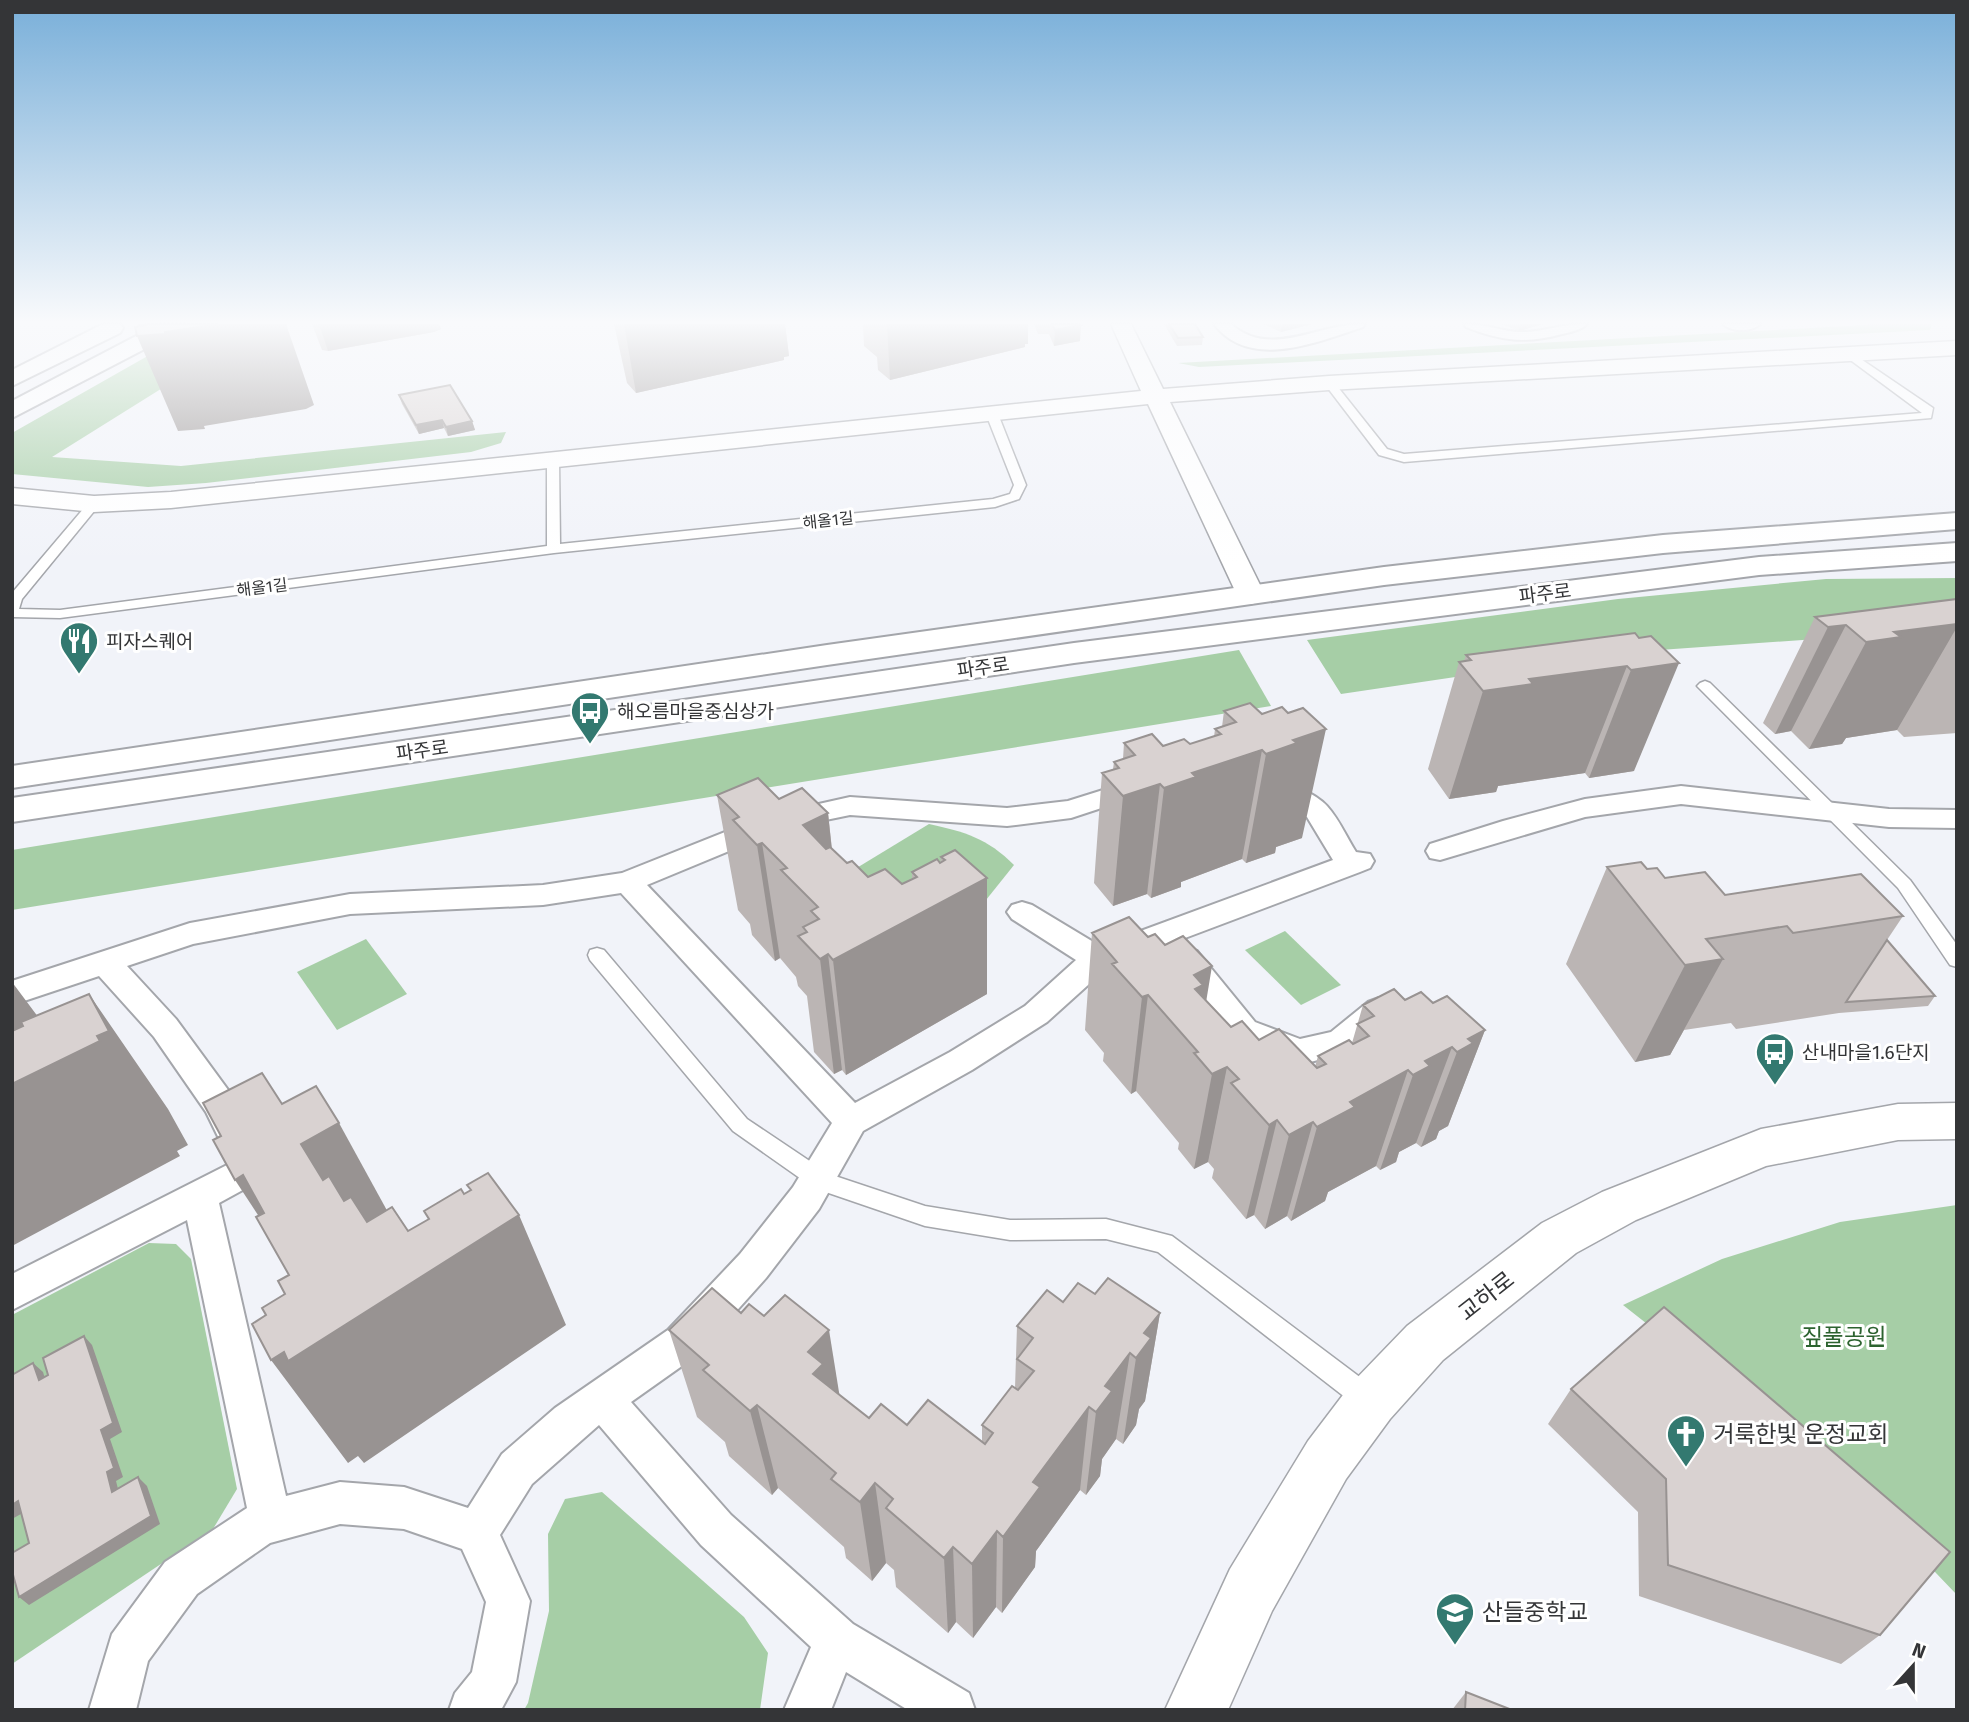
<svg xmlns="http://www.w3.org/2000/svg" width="1969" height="1722" font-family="'Fira Sans','Noto Sans KR',sans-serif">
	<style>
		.green { fill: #a6cea6 }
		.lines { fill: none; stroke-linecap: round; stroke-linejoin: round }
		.service-casing { stroke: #a4a6ab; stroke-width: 3 }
		.pedestrian-casing { stroke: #a4a6ab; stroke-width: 4 }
		.minor-casing { stroke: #a4a6ab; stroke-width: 3 }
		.secondary-casing { stroke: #a4a6ab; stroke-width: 4 }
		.service { fill: #fff; fill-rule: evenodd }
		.pedestrian { fill: #fff; fill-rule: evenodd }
		.minor { fill: #fff; fill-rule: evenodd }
		.secondary { fill: #fff; fill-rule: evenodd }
		.wall { fill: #bbb5b4 }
		.shaded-wall { fill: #989392 }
		.building { fill: #d9d2d1; stroke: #989392; stroke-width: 2 }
		.labels { text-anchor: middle; stroke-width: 6; stroke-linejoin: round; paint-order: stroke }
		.far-street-label { font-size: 16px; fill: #343537; stroke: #fff }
		.street-label { font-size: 19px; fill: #343537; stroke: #fff }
		.poi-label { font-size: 19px; fill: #343537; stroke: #fff; text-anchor: start }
		.near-street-label { font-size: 23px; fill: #343537; stroke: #fff }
		.near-park-label { font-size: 23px; fill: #2d6330; stroke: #fff }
		.near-poi-label { font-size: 23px; fill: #343537; stroke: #fff; text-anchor: start }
	</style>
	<rect width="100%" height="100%" fill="#f1f3f9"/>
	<g class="green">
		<path d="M204,324H265L52,457L181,466L506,432L501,443L471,452L206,483L148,487L12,474V433Z"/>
		<path d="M1883,324H1932L1930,330L1199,367L1178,363Z"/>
		<path d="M1957,578V629L1617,653L1341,694L1307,640L1618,599L1826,579Z"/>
		<path d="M1239,650L1271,706L12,910V850Z"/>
		<path d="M929,824C965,832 987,838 1014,865L986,900L936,933L855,869Z"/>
		<path d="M1285,931L1341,985L1301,1005L1245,950Z"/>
		<path d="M366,939L407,994L337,1030L297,972Z"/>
		<path d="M1957,1205V1595L1853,1486L1623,1305L1722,1259L1840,1222Z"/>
		<path d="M149,1243L176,1244L191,1259L237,1489L213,1529L12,1664V1315Z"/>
		<path d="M602,1492L744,1617L768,1653L760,1710H524L528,1703L549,1611L548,1534L565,1499Z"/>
	</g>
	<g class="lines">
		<g class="service-casing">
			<g id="service">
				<path d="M1849,351L1933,408L1931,418L1404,462L1379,455L1324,383L1333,381L1387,449L1404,454L1922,413L1845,356V352Z"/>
				<path d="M992,411L998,414L1026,485L1019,499L995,507L554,553L60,618L12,617V593L90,501L94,500L100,504L22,599L19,609L60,610L547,546V460L553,456L559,460L560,544L993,499L1010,494L1014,485L986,414Z"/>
				<path d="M1705,681L1710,683L1910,880L1957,945V967L1950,965L1898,888L1700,689L1697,686L1700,683Z"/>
				<path d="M597,948L604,950L747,1119L829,1174L925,1206L1010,1220L1106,1219L1172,1236L1377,1390L1380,1399L1377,1408L1368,1411L1359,1408L1158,1252L1106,1239L1010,1240L925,1226L814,1188L733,1131L590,960L588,955L590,950Z"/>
			</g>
		</g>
		<g class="pedestrian-casing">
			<g id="pedestrian">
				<path d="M1214,324H1231C1271,360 1320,322 1365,324L1363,327C1317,342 1250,371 1214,324Z"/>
				<path d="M1464,324C1485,323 1504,333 1525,332C1547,331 1565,323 1587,324C1581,330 1571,332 1562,334C1527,344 1500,341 1466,327Z"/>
				<path d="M1723,324H1760C1752,332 1731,332 1723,324Z"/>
				<path d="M1135,780L1144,782L1148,788L1144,794L1071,818L1007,826L850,815L782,829L647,885L855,1103L950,1052L1025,1006L1076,960L1012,919L1007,912L1012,905L1022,902L1032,905L1100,946L1333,860L1307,817L1269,794L1265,788L1269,782C1284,778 1316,794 1327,806C1339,819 1347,838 1356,852L1370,854L1374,861L1370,868L1360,872L1108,967L1047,1022L972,1070L863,1131L819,1209L766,1278L696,1356L631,1402L731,1515L853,1624L969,1693L975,1710H908L846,1672L831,1710H784L811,1647L701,1545L599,1425L532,1484L500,1535L530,1601L516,1682L501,1710H449L455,1693L472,1672L486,1602L462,1549L404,1529L340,1524L270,1543L197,1594L148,1661L136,1710H89L112,1634L165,1562L247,1508L187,1220L12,1310V1274L231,1163L206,1112L154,1037L99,976L12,1005V981L190,923L350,894L543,885L622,873L765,816L850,797L1007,808L1068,801ZM621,893L832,1123L793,1187L740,1254L668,1330L555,1408L502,1454L468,1508L404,1487L340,1482L286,1496L219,1203L263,1179L268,1169L231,1094L176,1019L127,966L193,944L350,914L543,905Z"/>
				<path d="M1681,786L1889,809L1957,810V828L1889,827L1681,804L1585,817L1440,860L1430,858L1426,851L1430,844L1503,821L1585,799Z"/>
				<path d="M1186,948L1197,951L1255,1022L1300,1039L1331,1032L1368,1002L1379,998L1390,1002L1395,1010L1390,1018L1352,1051L1299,1065L1233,1040L1171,959L1175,951Z"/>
			</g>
		</g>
		<g class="minor-casing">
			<g id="minor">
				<path d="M1111,324H1131L1163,389L1329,376L1957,341V355L1329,390L1170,402L1265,595L1261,601L1251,604L1241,601L1237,595L1148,404L171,508L94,512L12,504V488L94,496L171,492L1141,391Z"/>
				<path d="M1957,1103V1139L1898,1140L1766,1166L1636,1220L1576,1253L1443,1360L1390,1419L1346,1479L1272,1611L1228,1710H1165L1230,1569L1308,1441L1352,1383L1407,1326L1542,1223L1602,1192L1761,1129L1898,1104Z"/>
			</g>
		</g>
		<g class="secondary-casing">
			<g id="secondary">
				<path d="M103,324H120L123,328L120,333L12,386V370Z"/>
				<path d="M159,324H186L183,329L12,418V401Z"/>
				<path d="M1957,513V529L1663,553L1384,585L827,665L12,788V766L827,645L1384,567L1663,535Z"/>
				<path d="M1957,543V561L1759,575L1074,663L12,822V798L1074,643L1759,557Z"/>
			</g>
		</g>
		<use href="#service" class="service"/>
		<use href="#pedestrian" class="pedestrian"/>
		<use href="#minor" class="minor"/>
		<use href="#secondary" class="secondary"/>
	</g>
	<g class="wall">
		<path d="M312,324H439L441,329L434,332L328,351L322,350Z"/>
		<path d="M614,324H785L789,356L784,357V360L636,393L627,383Z"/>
		<path d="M863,324H1028V344H1025V347L890,380L878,370L877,357L864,346Z"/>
		<path d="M1034,324H1080V341L1054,346L1049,334H1038Z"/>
		<path d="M1164,324H1195L1203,337L1202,345L1177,346Z"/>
		<path d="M1263,324H1312L1281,332Z"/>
		<path d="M1502,324H1543L1519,331Z"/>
		<path d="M399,395L472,421L475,430L448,436L444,428L419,434L402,404Z"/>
		<path d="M1957,599V733L1904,737L1897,730L1846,738L1842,744L1809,749L1791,731L1775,734L1763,723L1815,617Z"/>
		<path d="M1635,633L1634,771L1589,778L1585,773L1498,786L1496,792L1449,799L1428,769L1459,662L1464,661L1466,655Z"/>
		<path d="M1250,703L1302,838L1276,847L1275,853L1246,863L1242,859L1181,882V887L1151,898L1147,894L1113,906L1094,883L1102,773L1113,769L1114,762L1123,759L1124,743L1163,746L1190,744L1214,737L1215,729L1222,727L1224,711Z"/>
		<path d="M717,795L779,799L828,813L832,849L847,863L868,877L902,884L912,879V872L940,863L941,857L955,850L987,994L846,1075L842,1070L834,1074L814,1052L807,996L798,986L796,977L780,958L775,961L752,935L750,924L738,910Z"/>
		<path d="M1607,867L1647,869L1665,878L1725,895L1903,916L1887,940L1935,996L1928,1006L1839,1013L1736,1029L1731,1023L1684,1030L1670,1055L1635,1062L1566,964Z"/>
		<path d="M1092,933L1207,1001L1231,1027L1315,1067L1318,1056L1352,1043L1363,1005L1405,1000L1433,1003L1485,1030L1448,1126L1439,1131L1436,1139L1421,1147L1416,1143L1399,1152L1396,1162L1380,1170L1376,1166L1328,1192L1325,1201L1291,1221L1287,1216L1265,1229L1254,1215L1246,1219L1212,1178L1214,1169L1208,1162L1194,1169L1178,1149L1179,1143L1136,1091L1131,1094L1103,1061L1104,1053L1085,1030Z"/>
		<path d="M1095,1294L1160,1313L1145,1401L1139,1409L1136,1425L1123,1444L1116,1439L1102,1459L1100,1476L1086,1495L1080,1490L1036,1551L1035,1567L1002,1613L996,1607L973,1638L956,1622L948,1633L896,1587L894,1570L886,1563L872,1581L846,1558L844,1547L778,1488L772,1495L729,1456L725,1442L697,1417L669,1330L839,1394L869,1418L982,1442V1425L1015,1388L1017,1326L1063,1302Z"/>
		<path d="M1571,1389L1880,1635L1841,1664L1639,1596L1638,1512L1548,1424Z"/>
		<path d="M1466,1692L1512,1710H1452Z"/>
	</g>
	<g class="shaded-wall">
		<path d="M137,324H147L165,332L219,324H286L314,405L306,409L204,426L205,429L178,431L137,336H142Z"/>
		<path d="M319,324H439L441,329L434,332L328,351Z"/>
		<path d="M624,324H785L789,356L784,357V360L636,393Z"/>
		<path d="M887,324H1028V344H1025V347L890,380Z"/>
		<path d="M1282,324H1312L1281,332Z"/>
		<path d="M1521,324H1543L1519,331Z"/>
		<path d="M1081,325L1080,341L1054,346L1055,330Z"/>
		<path d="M442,420L444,428L419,434L416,425Z"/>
		<path d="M472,421L475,430L448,436L446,427Z"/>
		<path d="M1957,624V627L1897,730L1846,738L1842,744L1809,749L1866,642L1894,632Z"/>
		<path d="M1846,625L1791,731L1775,734L1828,627Z"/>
		<path d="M1679,663L1634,771L1589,778L1631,670Z"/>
		<path d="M1627,666L1585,773L1498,786L1496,792L1449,799L1483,691L1529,679Z"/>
		<path d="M1326,729L1302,838L1276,847L1275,853L1246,863L1266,754L1293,740Z"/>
		<path d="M1262,750L1242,859L1181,882V887L1151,898L1164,788L1192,773Z"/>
		<path d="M1160,784L1147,894L1113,906L1123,796Z"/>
		<path d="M828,813L840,929L818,907L803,825Z"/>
		<path d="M762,843L780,958L775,961L757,845Z"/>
		<path d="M987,878V994L846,1075L833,960Z"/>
		<path d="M828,954L842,1070L834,1074L820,959Z"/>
		<path d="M1723,959L1670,1055L1635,1062L1685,965Z"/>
		<path d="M1212,966L1198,1051L1194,975Z"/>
		<path d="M12,982L68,1057L97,1036L89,994L168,1109L188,1145L177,1151L180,1156L12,1246Z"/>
		<path d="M1148,995L1136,1091L1131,1094L1142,997Z"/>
		<path d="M1485,1030L1448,1126L1439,1131L1436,1139L1421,1147L1457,1052L1468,1039Z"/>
		<path d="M1452,1047L1416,1143L1399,1152L1396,1162L1380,1170L1413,1075L1425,1061Z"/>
		<path d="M1227,1067L1208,1162L1194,1169L1212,1074Z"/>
		<path d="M1408,1070L1376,1166L1328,1192L1325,1201L1291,1221L1317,1127L1350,1102Z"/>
		<path d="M1277,1120L1254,1215L1246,1219L1269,1125Z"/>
		<path d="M1313,1122L1287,1216L1265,1229L1289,1135Z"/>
		<path d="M339,1123L401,1236L367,1256L301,1144Z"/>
		<path d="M243,1175L308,1291L235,1180Z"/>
		<path d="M519,1215L566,1325L364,1463L358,1456L348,1463L271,1360Z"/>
		<path d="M1160,1313L1145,1401L1139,1409L1136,1425L1123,1444L1136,1358L1144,1333Z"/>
		<path d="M829,1330L843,1417L829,1459L808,1352Z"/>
		<path d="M84,1336L92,1345L122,1432L110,1439L123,1477L116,1481L121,1501L112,1492L107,1472L101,1430Z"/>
		<path d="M1130,1353L1116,1439L1102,1459L1100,1476L1086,1495L1096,1412L1105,1386Z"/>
		<path d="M33,1363L43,1372L48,1389L39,1380Z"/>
		<path d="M757,1405L778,1488L772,1495L750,1411Z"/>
		<path d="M1089,1407L1080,1490L1036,1551L1035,1567L1002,1613L1003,1537L1033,1482Z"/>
		<path d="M138,1477L147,1486L160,1524L29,1605L19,1597Z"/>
		<path d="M875,1483L886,1563L872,1581L860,1502Z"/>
		<path d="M18,1501L28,1510L12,1519V1505Z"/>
		<path d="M997,1531L996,1607L973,1638L972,1564Z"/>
		<path d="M953,1547L956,1622L948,1633L944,1558Z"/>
	</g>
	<g class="building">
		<path d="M146,324H219L165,332V334L137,336L135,327L146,325Z"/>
		<path d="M1052,324H1080L1081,325L1055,330Z"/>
		<path d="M1169,324H1195L1203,337L1178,338Z"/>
		<path d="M450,385L472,421L446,427L442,420L416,425L399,395Z"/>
		<path d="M1957,599V624L1894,632L1901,637L1866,642L1846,625L1828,627L1815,617Z"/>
		<path d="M1635,633L1639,638L1651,636L1679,663L1631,670L1627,666L1529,679L1533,684L1483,691L1459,662L1471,660L1466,655Z"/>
		<path d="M1250,703L1262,714L1282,707L1288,713L1303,708L1326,729L1293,740L1297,743L1266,754L1262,750L1192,773L1196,777L1164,788L1160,784L1123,796L1102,773L1119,768L1114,762L1135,755L1124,743L1152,734L1163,746L1184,739L1190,744L1221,734L1215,729L1236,722L1224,711Z"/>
		<path d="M758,778L779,799L802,788L828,813L803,825L826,849L830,847L847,863L852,861L868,877L885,869L902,884L917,877L912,872L937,859L940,863L945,860L941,857L955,850L987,878L833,960L828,954L820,959L798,936L807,932L803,927L819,919L811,911L818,907L781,870L787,868L762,843L757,845L733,820L739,817L717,795Z"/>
		<path d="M1641,862L1647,869L1657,868L1665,878L1705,872L1725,895L1861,874L1903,916L1793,933L1787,926L1706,939L1723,959L1685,965L1607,867Z"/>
		<path d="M1129,917L1148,937L1155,934L1165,945L1183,936L1212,966L1194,975L1203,985L1195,989L1231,1027L1242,1021L1259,1040L1279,1029L1317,1068L1326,1064L1318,1056L1349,1040L1353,1044L1369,1036L1357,1024L1374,1016L1363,1005L1394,989L1405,1000L1421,992L1433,1003L1447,996L1485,1030L1468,1039L1473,1043L1457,1052L1452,1047L1425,1061L1430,1066L1413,1075L1408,1070L1350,1102L1355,1107L1317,1127L1313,1122L1289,1135L1277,1120L1269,1125L1231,1083L1239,1079L1227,1067L1212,1074L1194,1053L1198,1052L1148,995L1142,997L1112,964L1117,962L1092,933Z"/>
		<path d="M1887,940L1935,996L1846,1002Z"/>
		<path d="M89,994L109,1031L97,1036L100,1041L12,1084V1031L23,1026L21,1022Z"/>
		<path d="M262,1073L282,1104L316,1086L339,1123L301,1144L323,1180L329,1176L344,1201L351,1197L367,1222L392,1207L408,1231L429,1219L424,1211L461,1189L464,1194L471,1190L467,1185L488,1173L519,1215L288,1361L284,1352L271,1360L252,1324L266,1315L262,1308L285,1294L278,1281L289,1275L256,1217L264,1213L243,1175L235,1180L213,1140L221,1136L203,1103Z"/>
		<path d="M1108,1278L1160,1313L1144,1333L1151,1338L1136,1358L1130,1353L1105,1386L1112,1391L1096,1412L1089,1407L1033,1482L1040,1487L1003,1537L997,1531L972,1564L953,1547L944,1558L886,1508L893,1499L875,1483L860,1502L831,1479L836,1473L757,1405L750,1411L703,1370L709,1365L669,1330L712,1288L741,1313L749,1304L764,1316L785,1295L829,1330L808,1352L823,1364L813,1374L869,1418L881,1404L907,1425L928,1400L985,1444L993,1433L982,1425L1012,1386L1018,1390L1034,1371L1017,1359L1033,1338L1017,1326L1047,1290L1063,1302L1078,1283L1095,1294Z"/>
		<path d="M1664,1307L1950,1552L1880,1635L1668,1565L1666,1479L1571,1389Z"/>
		<path d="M84,1336L113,1423L101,1430L114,1468L107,1472L112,1492L138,1477L151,1516L19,1597L12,1571V1553L29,1543L18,1501L12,1505V1375L33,1363L39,1380L48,1375L43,1358Z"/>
		<path d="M1466,1692L1512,1710H1465Z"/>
	</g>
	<linearGradient id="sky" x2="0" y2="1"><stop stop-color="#79afd9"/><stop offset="0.57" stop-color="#f9fafc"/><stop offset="1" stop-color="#f9fafc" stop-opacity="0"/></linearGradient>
	<rect width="1969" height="565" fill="url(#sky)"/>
	<defs>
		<g id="restaurant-pin" transform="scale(2.0125)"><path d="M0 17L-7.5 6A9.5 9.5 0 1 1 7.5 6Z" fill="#337970" stroke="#fff"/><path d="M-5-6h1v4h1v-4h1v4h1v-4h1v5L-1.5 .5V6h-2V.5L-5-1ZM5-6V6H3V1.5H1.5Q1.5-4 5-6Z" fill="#fff"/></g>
		<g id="bus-pin" transform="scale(2.0125)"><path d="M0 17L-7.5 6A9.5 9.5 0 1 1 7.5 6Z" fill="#337970" stroke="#fff"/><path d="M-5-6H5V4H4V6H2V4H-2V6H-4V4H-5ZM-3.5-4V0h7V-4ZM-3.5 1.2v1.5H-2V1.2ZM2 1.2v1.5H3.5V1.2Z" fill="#fff"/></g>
		<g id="church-pin" transform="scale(2.0125)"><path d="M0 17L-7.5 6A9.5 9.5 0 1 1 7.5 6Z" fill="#337970" stroke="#fff"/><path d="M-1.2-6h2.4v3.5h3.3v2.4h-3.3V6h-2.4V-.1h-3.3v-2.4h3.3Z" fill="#fff"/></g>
		<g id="school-pin" transform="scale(2.0125)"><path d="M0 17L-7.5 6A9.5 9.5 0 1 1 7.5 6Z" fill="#337970" stroke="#fff"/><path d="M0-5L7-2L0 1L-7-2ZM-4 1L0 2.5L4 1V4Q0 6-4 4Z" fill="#fff"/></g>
	</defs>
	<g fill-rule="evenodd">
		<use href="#restaurant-pin" x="79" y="641"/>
		<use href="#bus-pin" x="590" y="711"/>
		<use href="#bus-pin" x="1775" y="1052"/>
		<use href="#church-pin" x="1686" y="1434"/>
		<use href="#school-pin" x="1455" y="1612"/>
	</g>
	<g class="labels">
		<g class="far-street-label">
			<text transform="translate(828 520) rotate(-6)" y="6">해올1길</text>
			<text transform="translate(262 587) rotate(-7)" y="6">해올1길</text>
		</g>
		<g class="street-label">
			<text transform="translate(1545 593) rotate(-7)" y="7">파주로</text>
			<text transform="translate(983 667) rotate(-8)" y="7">파주로</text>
			<text transform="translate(422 750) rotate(-8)" y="7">파주로</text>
		</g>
		<g class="poi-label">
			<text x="106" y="648">피자스퀘어</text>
			<text x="617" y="718">해오름마을중심상가</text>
			<text x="1802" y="1059">산내마을1.6단지</text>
		</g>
		<g class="near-street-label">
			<text transform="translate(1486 1296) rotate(-38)" y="8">교하로</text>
		</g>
		<g class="near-park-label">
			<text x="1844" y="1345">짚풀공원</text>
		</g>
		<g class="near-poi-label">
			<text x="1713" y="1442">거룩한빛 운정교회</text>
			<text x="1482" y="1620">산들중학교</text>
		</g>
	</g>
	<rect width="1969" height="1722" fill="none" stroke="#343537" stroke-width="28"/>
	<g transform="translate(1913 1666) rotate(21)" stroke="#ffffff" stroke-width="5" paint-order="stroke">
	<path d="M0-5L12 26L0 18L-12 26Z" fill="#343537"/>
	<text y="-10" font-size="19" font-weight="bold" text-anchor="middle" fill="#343537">N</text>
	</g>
</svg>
